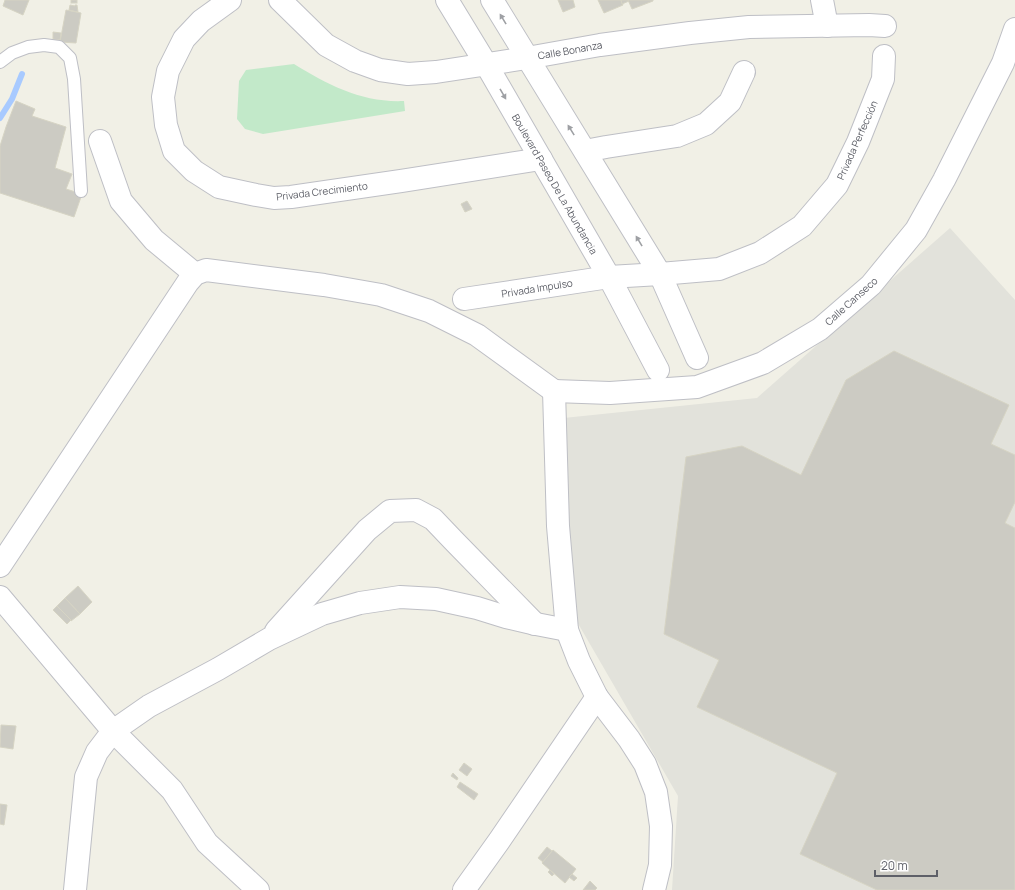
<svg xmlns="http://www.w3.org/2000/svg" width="1015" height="890" font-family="Manrope,sans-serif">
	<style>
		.industrial { fill: #e2e2db }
		.green { fill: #c2e9c9 }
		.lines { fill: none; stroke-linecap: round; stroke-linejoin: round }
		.stream { stroke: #a8caff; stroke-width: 6 }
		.building { fill: #cccbc3; stroke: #d6d4c4 }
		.lane-casing { stroke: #bebfc5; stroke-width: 14 }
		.street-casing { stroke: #bebfc5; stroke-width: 24 }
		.lane { stroke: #fff; stroke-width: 12 }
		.street { stroke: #fff; stroke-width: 22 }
		.oneway { fill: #9ea0a4 }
		.labels { text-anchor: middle; stroke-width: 3; stroke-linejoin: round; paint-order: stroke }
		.street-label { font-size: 10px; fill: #5e6068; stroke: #fff }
	</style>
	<rect width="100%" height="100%" fill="#f1f0e6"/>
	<path class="industrial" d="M950,228L1015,300V890H672L678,796L576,620L554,419L757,398Z"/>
	<path class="green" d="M294,64C328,85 363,103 404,101L405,111L263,134L245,129L237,119L239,81L246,70Z"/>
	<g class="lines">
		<path class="stream" d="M0,118L12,99L22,74"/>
	</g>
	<g class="building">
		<path d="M5,0H29L23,15L3,6Z"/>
		<rect x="71" y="0" width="6" height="3"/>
		<path d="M558,0H573L575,7L563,12Z"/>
		<path d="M598,0H621L623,5L604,13Z"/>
		<path d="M621,0H628L629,1L622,4Z"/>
		<path d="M628,0H653V1L632,9Z"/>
		<path d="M70,5L75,6V5H77L78,12L69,10Z"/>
		<path d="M66,10L81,13L76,43L60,42Z"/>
		<path d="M53,32L61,33L60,40L53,39Z"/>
		<path d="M16,101L35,109L32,116L66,127L55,168L72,174L66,189L82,194L74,217L0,193V146L6,127Z"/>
		<path d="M467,201L472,209L465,212L461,204Z"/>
		<path d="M894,351L1009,405L991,444L1015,455V502L1005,523L1015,528V890H877L800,854L837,773L697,707L719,660L664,634L686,457L742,446L801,475L846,380Z"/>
		<path d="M78,586L92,602L80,614L65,598Z"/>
		<path d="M65,598L80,614L71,621L57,606Z"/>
		<path d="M57,606L71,620L67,624L53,610Z"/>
		<path d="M1,725L16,726L13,749L0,747Z"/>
		<path d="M464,763L472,769L467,776L459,770Z"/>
		<path d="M453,773L458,778L457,780L451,776Z"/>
		<path d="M460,782L478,794L474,800L457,787Z"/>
		<path d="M0,804L7,805L4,825L0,824Z"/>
		<path d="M547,847L552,851L543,862L538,858Z"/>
		<path d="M553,850L576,869L565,883L542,863Z"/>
		<path d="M550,870L554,874L552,876L548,872Z"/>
		<path d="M572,874L577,878L574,881L569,877Z"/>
		<path d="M590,881L597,888L595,890H583Z"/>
	</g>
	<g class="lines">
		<g class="lane-casing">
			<path id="lane" d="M0,62L12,53L28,47L44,45L59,47L70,58L74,79L81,191"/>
		</g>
		<g class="street-casing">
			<g id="street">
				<path d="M230,0L201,21L184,39L168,71L163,97L166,125L174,151L194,171L219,187L256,195L274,198L291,197L401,181L541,159"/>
				<path d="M280,0L326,45L355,61L380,70L408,74L436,72L527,58L600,45L690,33L749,27L869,25L885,26"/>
				<path d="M447,0L486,64L609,277L658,370"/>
				<path d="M492,0L660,274L697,358"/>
				<path d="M822,0L827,26"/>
				<path d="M100,141L121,201L154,240L195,274"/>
				<path d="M585,151L606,147L677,136L706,124L730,102L744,72"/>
				<path d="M464,299L609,277L660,274L719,269L760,253L802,226L837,185L858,142L883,79L884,56"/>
				<path d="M554,391L610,393L697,387L763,363L820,329L871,285L916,230L944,180L1003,63L1015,29"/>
				<path d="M554,391L558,526L567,630L579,661L597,697L629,739L645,764L656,792L661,826L660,865L654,890"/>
				<path d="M0,566L188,282L195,274L206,270L324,285L381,295L429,311L477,335L554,391"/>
				<path d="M0,597L113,731L172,790L207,843L258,890"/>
				<path d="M276,631L367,530L390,511L416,510L433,519L453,540L535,624"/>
				<path d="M75,890L86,777L97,752L113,731L149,706L218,669L269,639L322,614L360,603L400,597L436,599L477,608L506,617L536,624L567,630"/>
				<path d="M464,890L499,841L597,697"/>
			</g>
		</g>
		<use href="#lane" class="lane"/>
		<use href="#street" class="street"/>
	</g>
	<defs><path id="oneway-solid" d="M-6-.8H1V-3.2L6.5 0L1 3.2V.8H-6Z"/></defs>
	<g class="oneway">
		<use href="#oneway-solid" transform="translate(503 19) rotate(-121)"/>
		<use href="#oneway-solid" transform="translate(503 94) rotate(60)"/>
		<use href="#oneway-solid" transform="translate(571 130) rotate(-122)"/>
		<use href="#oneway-solid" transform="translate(639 241) rotate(-121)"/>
	</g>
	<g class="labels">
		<g class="street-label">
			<text transform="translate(570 50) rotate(-10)" y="4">Calle Bonanza</text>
			<text transform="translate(857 140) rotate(-66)" y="4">Privada Perfección</text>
			<text transform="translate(555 184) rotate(60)" y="4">Boulevard Paseo De La Abundancia</text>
			<text transform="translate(322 191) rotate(-7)" y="4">Privada Crecimiento</text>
			<text transform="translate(537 288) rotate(-9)" y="4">Privada Impulso</text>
			<text transform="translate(851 301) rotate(-42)" y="4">Calle Canseco</text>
		</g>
	</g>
	<path d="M875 870v6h62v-6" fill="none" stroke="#5e6068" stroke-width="2"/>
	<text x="881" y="870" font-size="12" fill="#5e6068" stroke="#ffffff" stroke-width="3" paint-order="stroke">20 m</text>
</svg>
